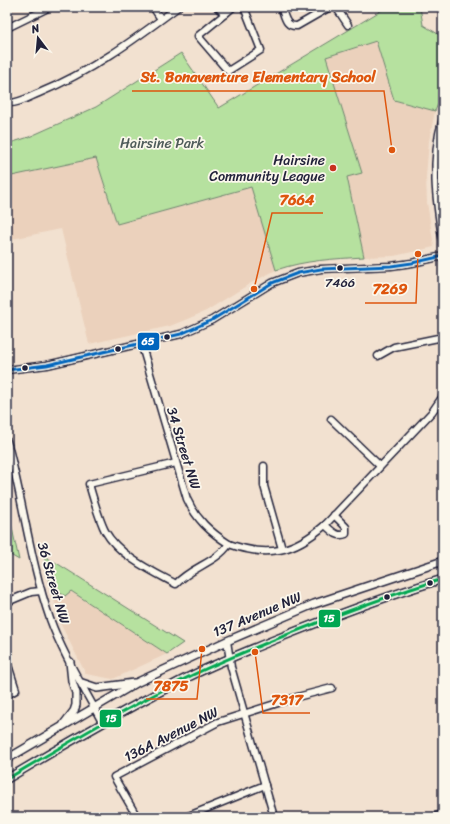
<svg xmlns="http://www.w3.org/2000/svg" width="450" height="824" font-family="Sriracha,sans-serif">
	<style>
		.built { fill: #ebd1bc }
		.green { fill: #b6e19f; stroke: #6c826d }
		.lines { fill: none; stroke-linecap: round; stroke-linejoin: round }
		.minor-casing { stroke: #22223b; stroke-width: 9 }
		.major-casing { stroke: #22223b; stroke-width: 10 }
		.minor { stroke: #fbf7ec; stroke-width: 6 }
		.major { stroke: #fbf7ec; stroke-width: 7 }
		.bus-1-casing { stroke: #fbf7ec; stroke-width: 6 }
		.bus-2-casing { stroke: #fbf7ec; stroke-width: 6 }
		.bus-1 { stroke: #0065bd; stroke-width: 3 }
		.bus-2 { stroke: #00a651; stroke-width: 3 }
		.poi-dot { fill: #c8321e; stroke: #fbf7ec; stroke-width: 1.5 }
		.bus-dot { fill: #22223b; stroke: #fbf7ec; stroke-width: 1.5 }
		.labels { text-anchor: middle; stroke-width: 3.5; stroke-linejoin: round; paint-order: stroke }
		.bus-label { font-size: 13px; fill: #22223b; stroke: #fbf7ec }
		.park-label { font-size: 14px; fill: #4e5b59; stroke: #fbf7ec }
		.poi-label { font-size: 14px; fill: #22223b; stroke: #fbf7ec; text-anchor: end }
		.street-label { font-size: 14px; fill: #22223b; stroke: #fbf7ec }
		.leader { fill: none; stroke: #de560e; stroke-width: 1.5 }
		.callout-dot { fill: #de560e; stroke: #fbf7ec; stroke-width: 1.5 }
		.callout-label { font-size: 15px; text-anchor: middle; font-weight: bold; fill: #de560e; stroke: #fbf7ec; stroke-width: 3.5; stroke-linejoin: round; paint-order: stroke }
		.line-badge { stroke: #fbf7ec; stroke-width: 1.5 }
		.badge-label { font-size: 11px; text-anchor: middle; font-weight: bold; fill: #fff }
	</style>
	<rect width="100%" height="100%" fill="#f2e1d0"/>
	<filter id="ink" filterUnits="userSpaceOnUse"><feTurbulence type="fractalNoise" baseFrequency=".025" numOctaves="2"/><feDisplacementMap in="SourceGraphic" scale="8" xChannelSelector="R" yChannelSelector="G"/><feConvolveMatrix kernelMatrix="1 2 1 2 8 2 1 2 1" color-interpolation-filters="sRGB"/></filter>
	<g filter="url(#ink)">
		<g class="built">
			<path d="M376,41L394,100L435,111L429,141L426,177L427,202L434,247L394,256L364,257L347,177L362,173L326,57Z"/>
			<path d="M96,158L117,224L252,187L276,270L251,283L206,311L185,320L170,326L89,344L61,229L7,240V177Z"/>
			<path d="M51,587L65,596L70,591L167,654L113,679L86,674L60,623Z"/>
		</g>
		<g class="green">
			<path d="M387,7H420L423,25L443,37V93L435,111L394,100L376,41L326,57L362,173L347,177L364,257C333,259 306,260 276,270L251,187L117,224L96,158L7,177V144L29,137L96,107L181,53L219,108Z"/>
			<path d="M7,505L19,560L7,553Z"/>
			<path d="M44,556L58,564L183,643L167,654L71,591L65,596L51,587Z"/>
		</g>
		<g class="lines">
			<g class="minor-casing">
				<g id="minor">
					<path d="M153,7L161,19"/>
					<path d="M217,7L225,14L198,36L228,71L261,50L244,7"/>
					<path d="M281,7C285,16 285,27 297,26L330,7"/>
					<path d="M336,7L348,25"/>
					<path d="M225,14L233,7"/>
					<path d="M7,28L50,7"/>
					<path d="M7,103C18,104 29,97 39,93C90,72 134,40 178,7"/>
					<path d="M443,118C430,160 436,201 443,243"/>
					<path d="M141,343L187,499C196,519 210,532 229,544"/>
					<path d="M378,356L394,347L443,337"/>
					<path d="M7,370L47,365L181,334L212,320L272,283L298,273L321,269L391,266L412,263L443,256"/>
					<path d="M331,419L380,466"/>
					<path d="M7,441C23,500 30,561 50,619C63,655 84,688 102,722"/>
					<path d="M176,463L89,484C93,498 99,519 105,531C119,556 152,571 176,584C191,567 216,563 229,544C268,558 294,552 325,525L432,412L443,396"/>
					<path d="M264,466V486L282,549"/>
					<path d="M325,525C331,530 337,538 346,534V527L334,515"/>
					<path d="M7,602L31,592L41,591"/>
					<path d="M227,641L231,667L274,817"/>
					<path d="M7,662L16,690L7,695"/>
					<path d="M137,817L114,777L218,722L297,697L332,688"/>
					<path d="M186,817L265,785"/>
					<path d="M433,817L443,814"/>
				</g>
			</g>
			<g class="major-casing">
				<g id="major">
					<path d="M82,683L97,688L134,683"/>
					<path d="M64,724L74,711L76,705V693L72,681L70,662"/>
					<path d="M7,759L138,682L227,641L314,604L443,561"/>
					<path d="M7,779C62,746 116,714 173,685C202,669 233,657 264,644C323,620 382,597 443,579"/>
				</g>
			</g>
			<use href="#minor" class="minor"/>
			<use href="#major" class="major"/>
			<g class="bus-1-casing">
				<path id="bus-1" d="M7,370L47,365L181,334L212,320L272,283L298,273L321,269L391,266L412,263L443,256"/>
			</g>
			<g class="bus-2-casing">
				<path id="bus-2" d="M7,779C62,746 116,714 173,685C202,669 233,657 264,644C323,620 382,597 443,579"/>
			</g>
			<use href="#bus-1" class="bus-1"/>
			<use href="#bus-2" class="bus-2"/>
		</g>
	</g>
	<circle class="poi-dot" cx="333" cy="168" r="4"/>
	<g class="bus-dot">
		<circle cx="340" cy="268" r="3.5"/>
		<circle cx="167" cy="337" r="3.5"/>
		<circle cx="118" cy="349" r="3.5"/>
		<circle cx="25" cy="368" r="3.5"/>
		<circle cx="430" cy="583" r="3.5"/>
		<circle cx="387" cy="597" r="3.5"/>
	</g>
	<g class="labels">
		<g class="bus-label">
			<text x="340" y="287">7466</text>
		</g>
		<g class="park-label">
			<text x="162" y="148">Hairsine Park</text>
		</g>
		<g class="poi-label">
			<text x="325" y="165">Hairsine<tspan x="325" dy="16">Community League</tspan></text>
		</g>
		<g class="street-label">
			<text transform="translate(184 448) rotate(73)" y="5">34 Street NW</text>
			<text transform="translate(54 583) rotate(74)" y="5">36 Street NW</text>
			<text transform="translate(257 614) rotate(-23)" y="5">137 Avenue NW</text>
			<text transform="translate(171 734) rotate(-27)" y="5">136A Avenue NW</text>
		</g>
	</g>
	<path class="leader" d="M392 150L384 91H132M254 289L272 213H323M418 254L416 303H365M202 649L197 699H146M255 652L263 713H310"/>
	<g class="callout-dot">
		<circle cx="392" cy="150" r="4"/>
		<circle cx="254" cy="289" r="4"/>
		<circle cx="418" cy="254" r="4"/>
		<circle cx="202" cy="649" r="4"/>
		<circle cx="255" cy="652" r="4"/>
	</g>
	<g class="callout-label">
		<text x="258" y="82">St. Bonaventure Elementary School</text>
		<text x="297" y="205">7664</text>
		<text x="390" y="294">7269</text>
		<text x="171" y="691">7875</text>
		<text x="287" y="705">7317</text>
	</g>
	<g class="line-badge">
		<rect x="137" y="332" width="23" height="19" rx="4" fill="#0065bd"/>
		<rect x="318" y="609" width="23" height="19" rx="4" fill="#00a651"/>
		<rect x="99" y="709" width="23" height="19" rx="4" fill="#00a651"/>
	</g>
	<g class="badge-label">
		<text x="148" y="345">65</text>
		<text x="329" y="622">15</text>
		<text x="111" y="722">15</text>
	</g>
	<rect width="450" height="824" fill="none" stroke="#fbf7ec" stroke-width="24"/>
	<rect x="12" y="12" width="426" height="800" fill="none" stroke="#22223b" stroke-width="1.5" filter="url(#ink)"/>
	<g transform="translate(38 38) rotate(344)" stroke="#fbf7ec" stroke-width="3" paint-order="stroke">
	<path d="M0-3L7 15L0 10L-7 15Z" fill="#22223b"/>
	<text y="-6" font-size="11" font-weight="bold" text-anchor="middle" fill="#22223b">N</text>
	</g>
</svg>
